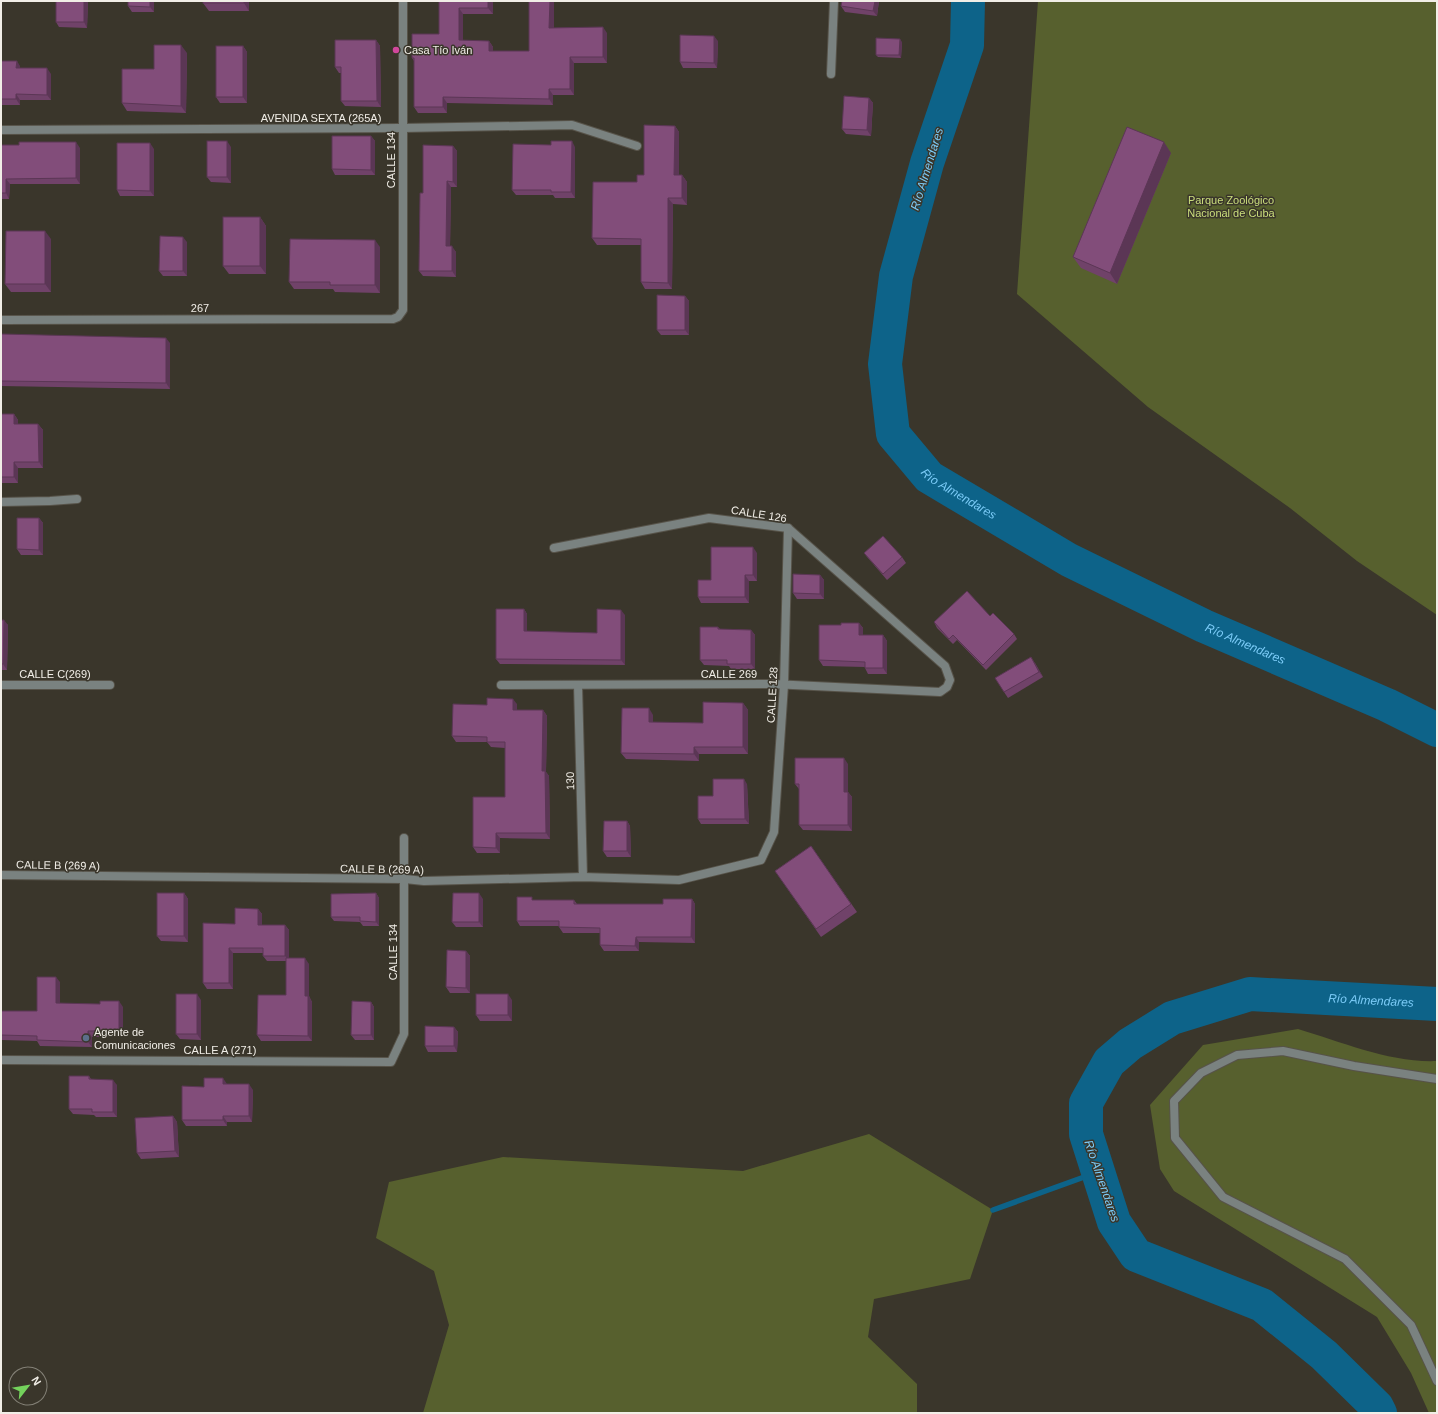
<svg xmlns="http://www.w3.org/2000/svg" width="1438" height="1414" font-family="Helvetica,sans-serif">
	<style>
		.green { fill: #57602e }
		.lines { fill: none; stroke-linecap: round; stroke-linejoin: round }
		.stream { stroke: #0d6389; stroke-width: 5.5 }
		.river { stroke: #0d6389; stroke-width: 34 }
		.service-casing { stroke: #575349; stroke-width: 10 }
		.minor-casing { stroke: #575349; stroke-width: 10 }
		.service { stroke: #7a8280; stroke-width: 8 }
		.minor { stroke: #7a8280; stroke-width: 8 }
		.wall { fill: #704269; fill-rule: evenodd }
		.shaded-wall { fill: #5b3655 }
		.building { fill: #824d7a; stroke: #5b3655 }
		.hotel-dot { fill: #d1479c; stroke: #3a362b; stroke-width: 1.5 }
		.service-dot { fill: #5c6f8a; stroke: #3a362b; stroke-width: 1.5 }
		.labels { text-anchor: middle; stroke-width: 3; stroke-linejoin: round; paint-order: stroke }
		.poi-label { font-size: 11px; fill: #f1eee7; stroke: #3a362b; text-anchor: start }
		.street-label { font-size: 11px; fill: #f1eee7; stroke: #3a362b }
		.park-label { font-size: 11px; fill: #cbde7c; stroke: #3a362b }
		.water-label { font-size: 12px; font-style: italic; fill: #7cccf8; stroke: #3a362b }
	</style>
	<rect width="100%" height="100%" fill="#3a362b"/>
	<g class="green">
		<path d="M1038,1H1437V615L1357,561L1290,508L1148,407L1017,294Z"/>
		<path d="M1298,1029C1342,1042 1390,1063 1437,1061V1413H1429L1411,1373L1377,1317L1174,1191L1160,1169L1150,1105L1203,1045Z"/>
		<path d="M869,1134L993,1210L970,1279L874,1299L868,1337L917,1384V1413H423L449,1325L434,1271L376,1238L389,1182L503,1157L743,1171Z"/>
	</g>
	<g class="lines">
		<path class="stream" d="M993,1210L1098,1172"/>
		<g class="river">
			<path id="s1" d="M968,1L967,45L927,163L896,276L885,364L893,434L929,477L1069,560L1204,626L1387,705L1437,730"/>
			<path id="s2" d="M1380,1413L1377,1407L1324,1355L1262,1305L1136,1255L1114,1222L1086,1134V1103L1109,1062L1130,1044L1172,1018L1250,994L1437,1004"/>
		</g>
		<g class="service-casing">
			<g id="service">
				<path d="M578,685L583,877"/>
				<path d="M1437,1079L1354,1066L1283,1051L1237,1055L1201,1073L1174,1101L1175,1138L1223,1197L1345,1259L1411,1325L1437,1381"/>
			</g>
		</g>
		<g class="minor-casing">
			<g id="minor">
				<path d="M831,74L834,1"/>
				<path d="M1,130L402,128L572,125L637,146"/>
				<path d="M1,320L393,319L398,317L403,310V1"/>
				<path d="M1,502L50,501L77,499"/>
				<path d="M1,685H110"/>
				<path d="M501,685L772,684L940,692L947,687L950,680L945,666L788,528L709,518L554,548"/>
				<path d="M1,875L405,879L424,881L583,877L679,880L761,860L774,832L784,685L788,528"/>
				<path d="M1,1060L391,1062L404,1034V838"/>
			</g>
		</g>
		<use href="#service" class="service"/>
		<use href="#minor" class="minor"/>
	</g>
	<g class="wall">
		<path d="M88,1L87,28L59,27L56,22Z"/>
		<path d="M154,1V12H132L128,6Z"/>
		<path d="M249,1V11H209L203,3Z"/>
		<path d="M283,1H322L321,2H283Z"/>
		<path d="M439,1H554V28L607,33V63H574V95H553V105L447,103V113H418L414,107V61L412,58L439,34ZM493,2H529V51H493V47L489,41H463V14H493Z"/>
		<path d="M879,1L877,16L845,12L841,6Z"/>
		<path d="M376,40L380,46L381,107L345,106L341,101V73H339L335,67Z"/>
		<path d="M718,41L717,68H683L680,62Z"/>
		<path d="M902,42L901,58L878,57L876,55Z"/>
		<path d="M243,46L247,52V103H220L216,97Z"/>
		<path d="M187,53L186,113L127,111L122,103L154,69Z"/>
		<path d="M1,61L20,66V68L51,74V100H20V105H1Z"/>
		<path d="M869,98L873,103L871,136L846,134L842,129Z"/>
		<path d="M675,126L679,132V175H682L687,182V205L673,204L672,289H645L641,282V245H597L592,238L644,175Z"/>
		<path d="M371,136L375,141V175H335L332,169Z"/>
		<path d="M1,145L80,148V184H10L9,199H1Z"/>
		<path d="M453,146L457,151V187H451L450,246L456,252V277L423,276L419,271L423,193Z"/>
		<path d="M231,147V183L211,182L207,177Z"/>
		<path d="M575,147V198H555L553,195H516L512,190Z"/>
		<path d="M154,149V196H120L117,190Z"/>
		<path d="M1171,153L1117,284L1081,268L1073,257Z"/>
		<path d="M260,217L266,226V274H229L223,266Z"/>
		<path d="M51,239V292H11L5,284Z"/>
		<path d="M187,242V276H163L159,271Z"/>
		<path d="M380,247V293L335,292L333,289H294L289,282Z"/>
		<path d="M685,296L689,301V335H661L657,330Z"/>
		<path d="M1,334L170,343V389L1,386Z"/>
		<path d="M1,414H14L18,420V424H38L43,430V468H18V483H1Z"/>
		<path d="M39,518L43,523V555H21L17,549Z"/>
		<path d="M757,553V581H749V603H701L698,597L711,580Z"/>
		<path d="M864,553L902,557L906,563L887,580L868,558Z"/>
		<path d="M820,575L824,580V599H797L793,593Z"/>
		<path d="M524,609L527,614V631L560,632L597,633L625,615V665L500,664L496,659Z"/>
		<path d="M990,616L1014,634L1017,639L986,670L957,640L953,644L937,628L934,622Z"/>
		<path d="M1,620L8,625L7,670H1Z"/>
		<path d="M859,623L863,628V635H883L887,641V674H868L865,668V667L823,666L819,660Z"/>
		<path d="M718,627L720,629L751,630L755,635V669H731L729,666L704,665L700,660Z"/>
		<path d="M1035,663L1043,677L1008,698L1004,692Z"/>
		<path d="M743,703L748,710V754H699V761L626,759L621,753L653,715V722L703,723Z"/>
		<path d="M517,704V710H543L547,716L546,772L549,776L550,839L500,838V853H477L473,847L505,797V748L491,747L487,742H456L452,736L487,705Z"/>
		<path d="M848,764V792L852,797V831L803,830L799,825V789L795,784Z"/>
		<path d="M747,784L749,824H701L698,819L713,796Z"/>
		<path d="M627,821L630,826L631,857H607L603,851Z"/>
		<path d="M811,846L857,912L821,937L775,871Z"/>
		<path d="M184,893L188,899V942L161,941L157,936Z"/>
		<path d="M376,893L379,898V926H363L360,922L334,921L331,917Z"/>
		<path d="M483,899V927H456L452,922Z"/>
		<path d="M692,899L695,904V943L639,942V951H604L600,945V933H563L559,927V926H520L517,921L533,900H574L577,904H663Z"/>
		<path d="M258,909L262,914V925H285L289,930V958L309,964V996L312,1002V1041H261L257,1035L286,995V961H267L263,956V953H233V989H207L203,983L235,924Z"/>
		<path d="M466,951L470,956V993H450L446,987Z"/>
		<path d="M60,982V1003L123,1007V1037H92V1047L40,1046L37,1041L1,1040V1011H37Z"/>
		<path d="M201,1000V1040L180,1039L176,1034Z"/>
		<path d="M512,1000V1021H480L476,1015Z"/>
		<path d="M371,1002L374,1007V1040H355L351,1035Z"/>
		<path d="M454,1027L458,1032L457,1052H428L425,1046Z"/>
		<path d="M89,1076L91,1079L117,1085V1117H96L94,1115L73,1114L69,1109Z"/>
		<path d="M227,1084L253,1090L252,1122H227V1126H186L182,1120L204,1087Z"/>
		<path d="M173,1116L177,1122L179,1157L141,1159L137,1153Z"/>
	</g>
	<g class="shaded-wall">
		<path d="M84,1H88L87,28L84,22Z"/>
		<path d="M150,1H154V12L150,7Z"/>
		<path d="M244,1H249V11L244,3Z"/>
		<path d="M488,1H492L493,2V14L488,8Z"/>
		<path d="M550,1H554V34L549,28Z"/>
		<path d="M875,1H879L877,16L873,11Z"/>
		<path d="M459,8L463,14V46L459,40Z"/>
		<path d="M603,27L607,33V63L603,57Z"/>
		<path d="M714,36L718,41L717,68L714,63Z"/>
		<path d="M900,39L902,42L901,58L899,55Z"/>
		<path d="M376,40L380,46L381,107L377,101Z"/>
		<path d="M489,41L493,47V57L489,51Z"/>
		<path d="M181,45L187,53L186,113L181,106Z"/>
		<path d="M243,46L247,52V103L243,97Z"/>
		<path d="M570,57L574,63V95L570,89Z"/>
		<path d="M17,61L20,66V73L16,68Z"/>
		<path d="M47,68L51,74V100L47,95Z"/>
		<path d="M549,89L553,95V105L549,99Z"/>
		<path d="M16,94L20,100V105L16,99Z"/>
		<path d="M443,97L447,103V113L443,107Z"/>
		<path d="M869,98L873,103L871,136L867,130Z"/>
		<path d="M675,126L679,132V182L674,175Z"/>
		<path d="M371,136L375,141V175L371,170Z"/>
		<path d="M227,141L231,147V183L227,177Z"/>
		<path d="M572,141L575,147V198L571,192Z"/>
		<path d="M76,142L80,148V184L76,178Z"/>
		<path d="M1164,142L1171,153L1117,284L1110,273Z"/>
		<path d="M150,143L154,149V196L150,191Z"/>
		<path d="M453,146L457,151V187L453,182Z"/>
		<path d="M682,175L687,182V205L682,198Z"/>
		<path d="M6,179L10,184L9,199L6,193Z"/>
		<path d="M447,181L451,187L450,252L446,246Z"/>
		<path d="M668,198L673,204L672,289L668,283Z"/>
		<path d="M260,217L266,226V274L260,266Z"/>
		<path d="M45,231L51,239V292L45,284Z"/>
		<path d="M183,237L187,242V276L183,271Z"/>
		<path d="M375,240L380,247V293L375,285Z"/>
		<path d="M452,246L456,252V277L452,271Z"/>
		<path d="M685,296L689,301V335L685,330Z"/>
		<path d="M166,338L170,343V389L166,383Z"/>
		<path d="M14,414L18,420V430L14,424Z"/>
		<path d="M38,424L43,430V468L39,462Z"/>
		<path d="M14,462L18,468V483L14,477Z"/>
		<path d="M39,518L43,523V555L39,550Z"/>
		<path d="M753,547L757,553V581L753,575Z"/>
		<path d="M745,575L749,581V603L745,597Z"/>
		<path d="M820,575L824,580V599L820,594Z"/>
		<path d="M524,609L527,614V636L524,631Z"/>
		<path d="M621,610L625,615V665L621,660Z"/>
		<path d="M4,620L8,625L7,670L3,664Z"/>
		<path d="M859,623L863,628V641L859,635Z"/>
		<path d="M751,630L755,635V669L751,664Z"/>
		<path d="M883,635L887,641V674L883,668Z"/>
		<path d="M1031,657L1035,663L1043,677L1039,672Z"/>
		<path d="M513,699L517,704V715L513,710Z"/>
		<path d="M743,703L748,710V754L743,747Z"/>
		<path d="M649,708L653,715V729L649,722Z"/>
		<path d="M543,710L547,716L546,772L549,776L550,839L546,833L542,771Z"/>
		<path d="M694,747L699,754V761L694,754Z"/>
		<path d="M844,758L848,764V792L852,797V831L848,825L844,792Z"/>
		<path d="M744,779L747,784L749,824L745,819Z"/>
		<path d="M1,785L2,786V838L1,837Z"/>
		<path d="M627,821L630,826L631,857L627,851Z"/>
		<path d="M496,833L500,838V853L496,848Z"/>
		<path d="M184,893L188,899V942L184,936Z"/>
		<path d="M376,893L379,898V926L376,922Z"/>
		<path d="M479,893L483,899V927L479,922Z"/>
		<path d="M692,899L695,904V943L691,937Z"/>
		<path d="M258,909L262,914V930L258,925Z"/>
		<path d="M285,925L289,930V961L285,956Z"/>
		<path d="M636,937L639,942V951L635,946Z"/>
		<path d="M229,948L233,953V989L229,983Z"/>
		<path d="M466,951L470,956V993L466,988Z"/>
		<path d="M305,958L309,964V996L312,1002V1041L308,1036L305,996Z"/>
		<path d="M56,977L60,982V1009L56,1003Z"/>
		<path d="M197,994L201,1000V1040L197,1034Z"/>
		<path d="M508,994L512,1000V1021L508,1015Z"/>
		<path d="M119,1001L123,1007V1037L119,1031Z"/>
		<path d="M371,1002L374,1007V1040L371,1035Z"/>
		<path d="M454,1027L458,1032L457,1052L454,1046Z"/>
		<path d="M88,1031L92,1037V1047L88,1042Z"/>
		<path d="M223,1078L227,1084H223Z"/>
		<path d="M113,1080L117,1085V1117L113,1112Z"/>
		<path d="M249,1084L253,1090L252,1122L249,1116Z"/>
		<path d="M173,1116L177,1122L179,1157L175,1151Z"/>
		<path d="M223,1116L227,1122V1126L223,1120Z"/>
	</g>
	<g class="building">
		<rect x="56" y="1" width="28" height="21"/>
		<path d="M128,1H150V7L128,6Z"/>
		<rect x="203" y="1" width="41" height="2"/>
		<path d="M439,1H488V8H459V40L489,41V51H529V1H550L549,28L603,27V57H570V89H549V99L443,97V107H414V58H412V34H439Z"/>
		<path d="M842,1H875L873,11L841,6Z"/>
		<path d="M680,35L714,36V63L680,62Z"/>
		<path d="M876,38L900,39L899,55H876Z"/>
		<path d="M335,40H376L377,101H341V67H335Z"/>
		<path d="M154,45H181V106L122,103V69H154Z"/>
		<rect x="216" y="46" width="27" height="51"/>
		<path d="M1,61H17L16,68H47V95L16,94V99H1Z"/>
		<path d="M844,96L869,98L867,130L842,129Z"/>
		<path d="M644,125L675,126L674,175H682V198H668V283L641,282V239L592,238L593,182H637V175H644Z"/>
		<path d="M1127,127L1164,142L1110,273L1073,257Z"/>
		<path d="M332,136H371V170L332,169Z"/>
		<rect x="207" y="141" width="20" height="36"/>
		<path d="M551,141H572L571,192H551V190H512L513,144L551,145Z"/>
		<path d="M19,142H76V178L6,179V193H1V145H19Z"/>
		<path d="M117,143H150V191L117,190Z"/>
		<path d="M423,145L453,146V182L447,181L446,246H452V271H419L420,193H423Z"/>
		<rect x="223" y="217" width="37" height="49"/>
		<path d="M6,231H45V284H5Z"/>
		<path d="M160,236L183,237V271H159Z"/>
		<path d="M290,239L375,240V285H330V282H289Z"/>
		<path d="M657,295L685,296V330H657Z"/>
		<path d="M1,334L166,338V383L1,381Z"/>
		<path d="M1,414H14V424H38L39,462H14V477H1Z"/>
		<path d="M17,518H39V550L17,549Z"/>
		<path d="M883,536L902,557L883,574L864,553Z"/>
		<path d="M711,547H753V575H745V597H698V580H711Z"/>
		<path d="M793,574L820,575V594L793,593Z"/>
		<path d="M967,591L990,616L993,613L1014,634L983,665L953,635L949,639L934,622Z"/>
		<path d="M496,609H524V631L560,632L597,633V609L621,610V660L496,659Z"/>
		<path d="M1,620H4L3,664H1Z"/>
		<path d="M841,623H859V635H883V668H865V662L819,660V625H841Z"/>
		<path d="M700,627H718V629L751,630V664H727V660H700Z"/>
		<path d="M1031,657L1039,672L1004,692L995,678Z"/>
		<path d="M487,698L513,699V710H543L542,771H545L546,833H496V848L473,847V797H505V742H487V737L452,736L453,704L487,705Z"/>
		<path d="M703,702L743,703V747H694V754L621,753L622,708H649V722L703,723Z"/>
		<path d="M795,758H844V792H848V825H799V784H795Z"/>
		<path d="M713,779H744L745,819H698V796H713Z"/>
		<path d="M604,821H627V851H603Z"/>
		<path d="M811,846L851,904L816,929L775,871Z"/>
		<rect x="157" y="893" width="27" height="43"/>
		<path d="M376,893V922L360,921V917H331V894Z"/>
		<path d="M453,893H479V922H452Z"/>
		<path d="M517,897H532V900H574V904H663V899H692L691,937H636L635,946L600,945V928L559,927V921H517Z"/>
		<path d="M235,908L258,909V925H285V956H263V948H229V983H203V923L235,924Z"/>
		<path d="M447,950L466,951V988L446,987Z"/>
		<path d="M286,958H305V996H308V1036L257,1035L258,995H286Z"/>
		<path d="M37,977H56V1003L100,1004V1001H119V1031H88V1042L37,1040V1036L1,1035V1011H37Z"/>
		<rect x="176" y="994" width="21" height="40"/>
		<rect x="476" y="994" width="32" height="21"/>
		<path d="M352,1001L371,1002V1035H351Z"/>
		<path d="M425,1026L454,1027V1046H425Z"/>
		<path d="M69,1076H89V1079L113,1080V1112H92V1109H69Z"/>
		<path d="M204,1078H223V1084H249V1116H223V1120H182V1086L204,1087Z"/>
		<path d="M173,1116L175,1151L137,1153L135,1118Z"/>
	</g>
	<circle class="hotel-dot" cx="396" cy="50" r="4"/>
	<circle class="service-dot" cx="86" cy="1038" r="4"/>
	<g class="labels">
		<g class="poi-label">
			<text x="404" y="54">Casa Tío Iván</text>
			<text x="94" y="1036">Agente de<tspan x="94" dy="13">Comunicaciones</tspan></text>
		</g>
		<g class="street-label">
			<text x="321" y="122">AVENIDA SEXTA (265A)</text>
			<text transform="translate(391 160) rotate(-90)" y="4">CALLE 134</text>
			<text x="200" y="312">267</text>
			<text transform="translate(759 514) rotate(9)" y="4">CALLE 126</text>
			<text x="55" y="678">CALLE C(269)</text>
			<text x="729" y="678">CALLE 269</text>
			<text transform="translate(772 695) rotate(-87)" y="4">CALLE 128</text>
			<text transform="translate(570 781) rotate(-91)" y="4">130</text>
			<text transform="translate(58 865) rotate(1)" y="4">CALLE B (269 A)</text>
			<text transform="translate(382 869) rotate(1)" y="4">CALLE B (269 A)</text>
			<text transform="translate(393 952) rotate(-90)" y="4">CALLE 134</text>
			<text x="220" y="1054">CALLE A (271)</text>
		</g>
		<g class="park-label">
			<text x="1231" y="204">Parque Zoológico<tspan x="1231" dy="13">Nacional de Cuba</tspan></text>
		</g>
		<g class="water-label">
			<text transform="translate(927 169) rotate(-73)" y="4">Río Almendares</text>
			<text dy="4" stroke="none"><textPath href="#s1" startOffset="535">Río Almendares</textPath></text>
			<text dy="4" stroke="none"><textPath href="#s1" startOffset="859">Río Almendares</textPath></text>
			<text dy="4" stroke="none"><textPath href="#s2" startOffset="786">Río Almendares</textPath></text>
			<text transform="translate(1102 1181) rotate(71)" y="4">Río Almendares</text>
		</g>
	</g>
	<rect width="1438" height="1414" fill="none" stroke="#f1eee7" stroke-width="4"/>
	<g transform="translate(28 1386) rotate(59)"><circle r="19" fill="#3a362b" stroke="#838076"/>
	<path d="M0-3L7 15L0 10L-7 15Z" fill="#74d25c"/>
	<text y="-6" font-size="11" font-weight="bold" text-anchor="middle" fill="#f1eee7">N</text>
	</g>
</svg>
